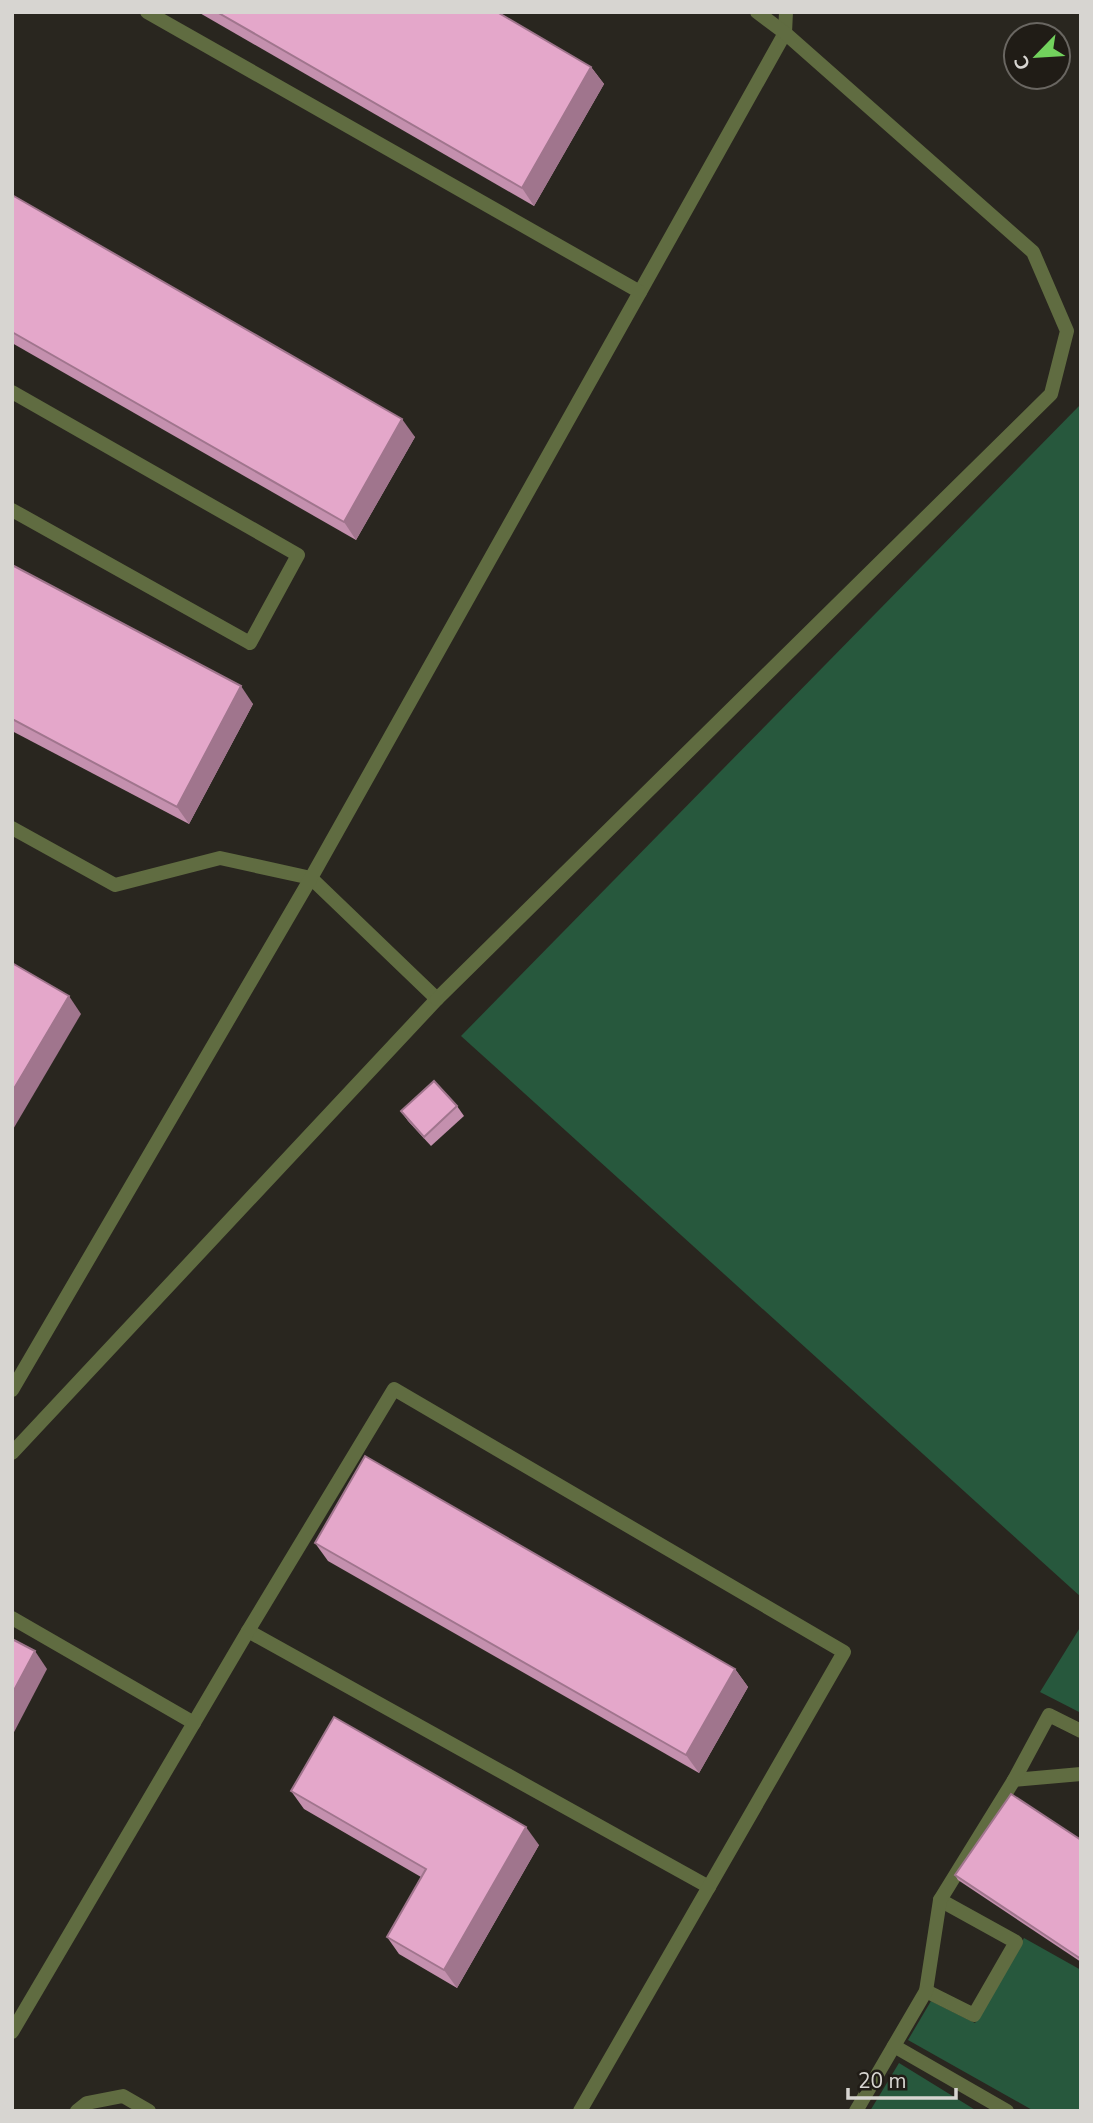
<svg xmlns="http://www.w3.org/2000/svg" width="1093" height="2123" font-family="'Nunito Sans',sans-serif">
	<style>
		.green { fill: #27583d }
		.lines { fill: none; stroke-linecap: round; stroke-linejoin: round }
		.service { stroke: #606c41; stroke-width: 14 }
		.wall { fill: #c490ae }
		.shaded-wall { fill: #a0758d }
		.building { fill: #e4a7ca; stroke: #a0758d; stroke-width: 2 }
	</style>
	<rect width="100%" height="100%" fill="#29261f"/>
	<g class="green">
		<path d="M1081,404V1597L461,1036Z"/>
		<path d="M1081,1626V1713L1040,1692Z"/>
		<path d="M1024,1938L1081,1970V2111H1034L908,2040L931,2001L975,2023Z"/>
		<path d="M899,2063L977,2111H870Z"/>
	</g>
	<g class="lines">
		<g class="service">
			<path d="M640,292L785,33L786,12"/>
			<path d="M12,392L298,555L250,643L12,510"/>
			<path d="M12,828L115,885L220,858L311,878L437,999L12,1453"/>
			<path d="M437,999L1051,394L1067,331L1033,252L785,33L757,12"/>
			<path d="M12,1390L311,878L640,292L147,12"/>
			<path d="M12,1618L194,1723"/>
			<path d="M248,1631L709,1887"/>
			<path d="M1014,1780L1081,1774"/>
			<path d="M926,1991L974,2015L1016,1942L940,1900"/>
			<path d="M12,2032L248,1631L394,1389L844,1652L580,2111"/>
			<path d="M894,2046L1007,2111"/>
			<path d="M77,2111L87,2103L123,2096L149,2111"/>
			<path d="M856,2111L926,1991L940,1900L1014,1780L1049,1715L1081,1731"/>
		</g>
	</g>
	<g class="wall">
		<path d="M198,12H497L591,67L604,84L534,206Z"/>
		<path d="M12,195L415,437L356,540L12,343Z"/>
		<path d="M12,565L253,704L189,824L12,731Z"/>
		<path d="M457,1106L464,1116L431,1146L408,1121L401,1111Z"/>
		<path d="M315,1543L735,1669L748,1687L699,1773L328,1561Z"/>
		<path d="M291,1791L539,1845L457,1988L399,1954L387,1937L421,1877L304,1809Z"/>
		<path d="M1081,1840V1962L958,1880L955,1875Z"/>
	</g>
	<g class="shaded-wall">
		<path d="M591,67L604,84L534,206L522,188Z"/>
		<path d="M402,419L415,437L356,540L344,522Z"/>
		<path d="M241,686L253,704L189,824L177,807Z"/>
		<path d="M69,996L81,1014L12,1131V1092Z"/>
		<path d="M35,1651L47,1669L12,1736V1694Z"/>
		<path d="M735,1669L748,1687L699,1773L686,1755Z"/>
		<path d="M526,1827L539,1845L457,1988L444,1970Z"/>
	</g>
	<g class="building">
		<path d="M217,12H497L591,67L522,188Z"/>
		<path d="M12,195L402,419L344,522L12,332Z"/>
		<path d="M12,565L241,686L177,807L12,719Z"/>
		<path d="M12,963L69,996L12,1092Z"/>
		<path d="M434,1081L457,1106L424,1137L401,1111Z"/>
		<path d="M365,1456L735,1669L686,1755L315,1543Z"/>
		<path d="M12,1639L35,1651L12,1694Z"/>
		<path d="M334,1717L526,1827L444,1970L387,1937L426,1869L291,1791Z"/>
		<path d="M1011,1794L1081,1840V1959L955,1875Z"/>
	</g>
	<rect width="1093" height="2123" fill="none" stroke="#d7d5d1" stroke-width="28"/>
	<g transform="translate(1037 56) rotate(245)"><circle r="33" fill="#201c16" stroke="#696661" stroke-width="2"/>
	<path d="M0-5L12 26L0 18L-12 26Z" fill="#72d25d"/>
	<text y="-10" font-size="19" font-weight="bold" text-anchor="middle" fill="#d7d5d1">С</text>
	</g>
	<path d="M848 2088v10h108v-10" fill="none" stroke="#d7d5d1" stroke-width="3.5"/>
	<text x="858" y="2088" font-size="21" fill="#d7d5d1" stroke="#201c16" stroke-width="5" paint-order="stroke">20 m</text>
</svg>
